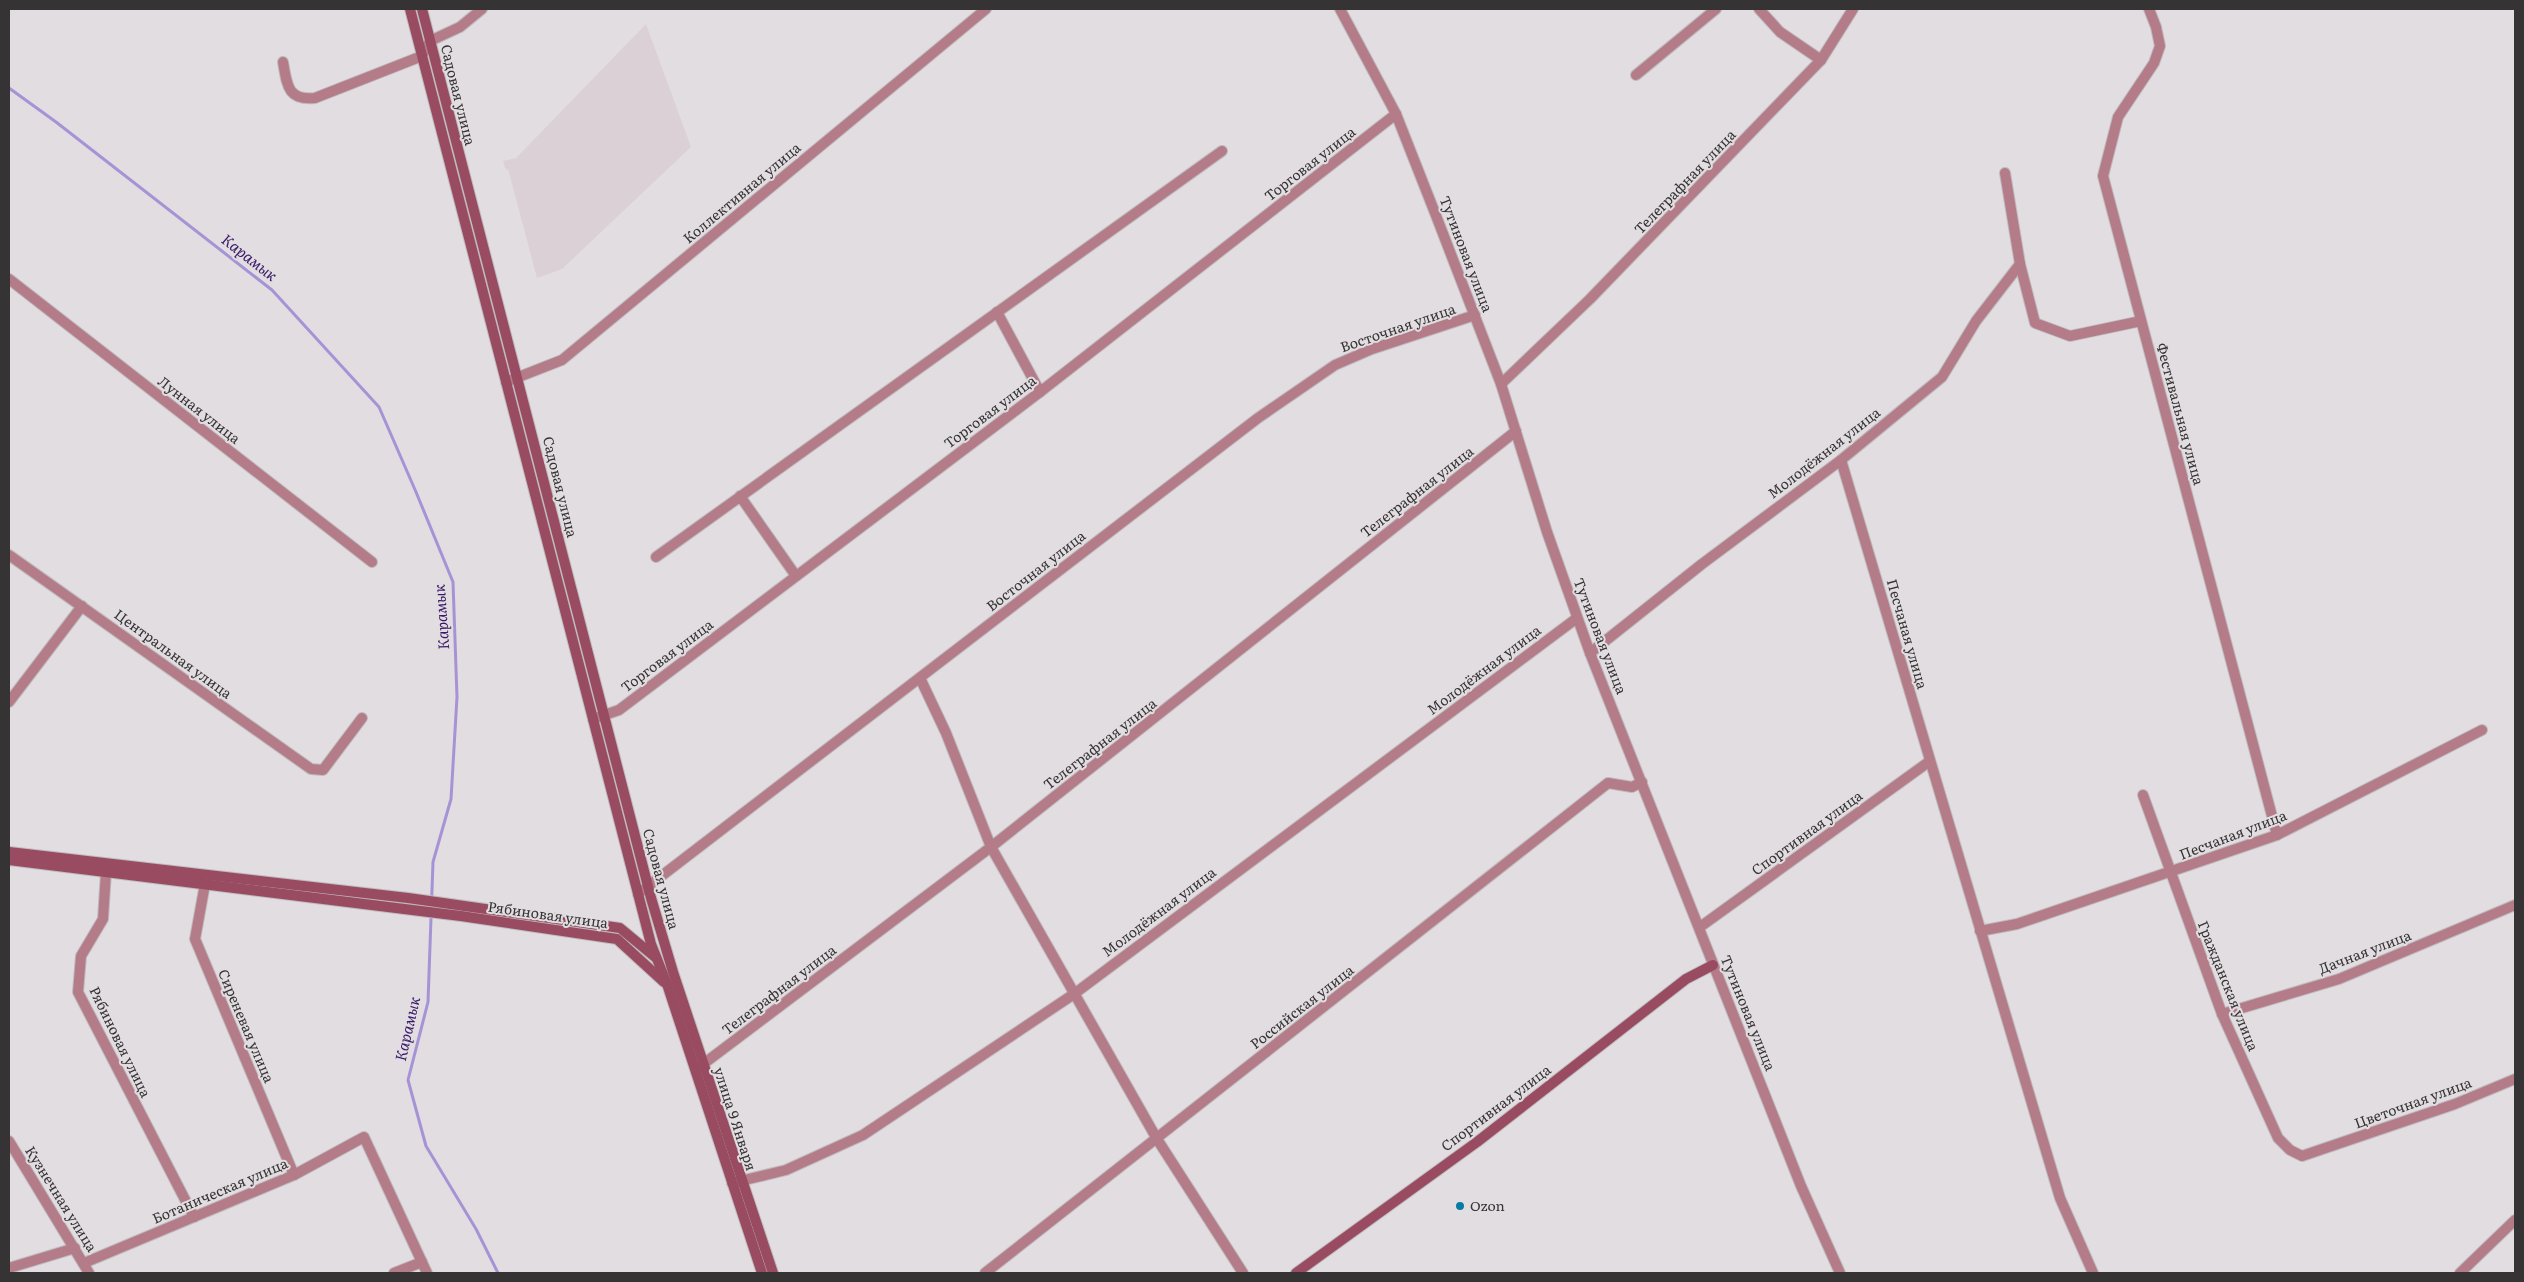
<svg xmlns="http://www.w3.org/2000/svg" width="2524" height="1282" font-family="Literata,serif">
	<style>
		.built { fill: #dcd0d7 }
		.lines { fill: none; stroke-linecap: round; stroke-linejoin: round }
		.stream { stroke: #a693d6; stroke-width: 3 }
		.street-casing { stroke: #bfbbbe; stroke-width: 12 }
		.secondary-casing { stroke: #bfbbbe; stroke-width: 12 }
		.street { stroke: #b47c89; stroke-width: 10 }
		.secondary { stroke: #994b61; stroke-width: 10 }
		.poi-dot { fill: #067ca4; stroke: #e2dde0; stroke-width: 2 }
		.labels { text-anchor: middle; stroke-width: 4; stroke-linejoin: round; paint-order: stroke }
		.street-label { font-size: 14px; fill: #353334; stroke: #e2dde0 }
		.poi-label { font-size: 14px; fill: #353334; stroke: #e2dde0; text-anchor: start }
		.water-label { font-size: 15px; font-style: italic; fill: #391967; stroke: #e2dde0 }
	</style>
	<rect width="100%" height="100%" fill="#e2dde0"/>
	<path class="built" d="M646,24L691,147L562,269L537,278L508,169L506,170L503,161L516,158Z"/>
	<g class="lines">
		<path class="stream" d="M9,88L56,122L272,290L379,407L416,492L453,582L457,697L451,799L433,862L428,1002L408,1080L426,1146L476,1229L498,1273"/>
		<g class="street-casing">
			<g id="street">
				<path d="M1340,9L1396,114L1435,213L1501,384L1547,532L1590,653L1801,1186L1840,1273"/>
				<path d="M1759,9L1780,32L1821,60"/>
				<path d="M2149,9L2156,27L2160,46L2154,63L2118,117L2103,176L2277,835"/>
				<path d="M283,62C287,84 287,101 315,98L422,56L430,41L460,27L482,9"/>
				<path d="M1636,75L1716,9"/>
				<path d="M2005,173L2020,264L2035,323L2070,336L2141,321"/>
				<path d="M9,279L372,562"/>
				<path d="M997,312L1040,392"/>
				<path d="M506,382L562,360L986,9"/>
				<path d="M1501,384L1590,299L1821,60L1853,9"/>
				<path d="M1841,460L2060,1198L2093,1273"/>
				<path d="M740,496L796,576"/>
				<path d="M9,555L311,769L323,770L362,718"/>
				<path d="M656,557L1222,151"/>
				<path d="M1590,653L1702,564L1841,460L1942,377L1976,321L2020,264"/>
				<path d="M920,678L946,733L991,847L1157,1139L1243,1273"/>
				<path d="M9,702L82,606"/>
				<path d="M593,719L619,710L1040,392L1396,114"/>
				<path d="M2143,795L2222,1014L2278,1138L2290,1150L2302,1156L2455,1104L2515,1079"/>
				<path d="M106,872L103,919L81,956L78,992L194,1217"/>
				<path d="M205,884L195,939L294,1175"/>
				<path d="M638,894L1258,418L1335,365L1372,349L1475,315"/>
				<path d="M1700,927L1930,761"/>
				<path d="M1980,931L2017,924L2277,835L2482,730"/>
				<path d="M2222,1014L2339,979L2515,905"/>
				<path d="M698,1068L991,847L1516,431"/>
				<path d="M9,1141L89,1273"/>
				<path d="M732,1183L786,1170L863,1135L1074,994L1577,618"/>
				<path d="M84,1263L294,1175L364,1137L427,1273"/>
				<path d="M9,1268L75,1248"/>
				<path d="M394,1273L422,1262"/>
				<path d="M985,1273L1608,783L1632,787L1642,782"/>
				<path d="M2460,1273L2515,1220"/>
			</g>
		</g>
		<g class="secondary-casing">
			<g id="secondary">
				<path d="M410,9L651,944L667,984L762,1273"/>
				<path d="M422,9L651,898L673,972L773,1273"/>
				<path d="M9,852L408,898L620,928L655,957"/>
				<path d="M9,860L461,916L617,939L664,982"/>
				<path d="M1296,1273L1477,1142L1686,979L1713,965"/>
			</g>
		</g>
		<use href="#street" class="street"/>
		<use href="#secondary" class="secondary"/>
	</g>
	<circle class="poi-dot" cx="1460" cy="1206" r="5"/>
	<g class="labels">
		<g class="street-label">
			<text transform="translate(458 95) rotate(76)" y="5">Садовая улица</text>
			<text transform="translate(1310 164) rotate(-38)" y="5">Торговая улица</text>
			<text transform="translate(1685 182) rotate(-46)" y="5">Телеграфная улица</text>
			<text transform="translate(742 193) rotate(-40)" y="5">Коллективная улица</text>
			<text transform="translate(1466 254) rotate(69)" y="5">Тутиновая улица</text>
			<text transform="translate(1398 328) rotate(-19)" y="5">Восточная улица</text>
			<text transform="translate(199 410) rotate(38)" y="5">Лунная улица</text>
			<text transform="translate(990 412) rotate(-37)" y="5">Торговая улица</text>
			<text transform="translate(2180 414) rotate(75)" y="5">Фестивальная улица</text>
			<text transform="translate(1824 453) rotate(-38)" y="5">Молодёжная улица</text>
			<text transform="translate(560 487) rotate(76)" y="5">Садовая улица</text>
			<text transform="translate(1417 492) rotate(-38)" y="5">Телеграфная улица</text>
			<text transform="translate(1036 571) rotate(-38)" y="5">Восточная улица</text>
			<text transform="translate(1907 634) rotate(74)" y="5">Песчаная улица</text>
			<text transform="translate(1600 636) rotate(69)" y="5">Тутиновая улица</text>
			<text transform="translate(173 654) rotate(36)" y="5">Центральная улица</text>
			<text transform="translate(667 656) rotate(-37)" y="5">Торговая улица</text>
			<text transform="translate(1484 670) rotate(-37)" y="5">Молодёжная улица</text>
			<text transform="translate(1100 744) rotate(-38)" y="5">Телеграфная улица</text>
			<text transform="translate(1807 833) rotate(-36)" y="5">Спортивная улица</text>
			<text transform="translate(2233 835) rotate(-21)" y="5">Песчаная улица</text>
			<text transform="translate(661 879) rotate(75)" y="5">Садовая улица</text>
			<text transform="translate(1159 912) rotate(-37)" y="5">Молодёжная улица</text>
			<text transform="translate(548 915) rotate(8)" y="5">Рябиновая улица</text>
			<text transform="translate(2365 952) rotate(-21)" y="5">Дачная улица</text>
			<text transform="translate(2228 986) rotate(68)" y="5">Гражданская улица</text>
			<text transform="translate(779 990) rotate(-37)" y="5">Телеграфная улица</text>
			<text transform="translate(1302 1007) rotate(-38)" y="5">Российская улица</text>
			<text transform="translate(1748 1013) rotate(68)" y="5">Тутиновая улица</text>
			<text transform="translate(246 1026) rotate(67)" y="5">Сиреневая улица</text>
			<text transform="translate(120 1042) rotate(64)" y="5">Рябиновая улица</text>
			<text transform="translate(2413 1103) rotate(-20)" y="5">Цветочная улица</text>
			<text transform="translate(1496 1108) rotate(-37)" y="5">Спортивная улица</text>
			<text transform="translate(735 1119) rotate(72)" y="5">улица 9 Января</text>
			<text transform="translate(220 1191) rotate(-23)" y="5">Ботаническая улица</text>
			<text transform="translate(61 1199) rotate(58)" y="5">Кузнечная улица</text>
		</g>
		<g class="poi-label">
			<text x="1470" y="1211">Ozon</text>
		</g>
		<g class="water-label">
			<text transform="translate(249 258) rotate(38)" y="5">Карамык</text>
			<text transform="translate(442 617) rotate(-94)" y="5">Карамык</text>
			<text transform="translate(408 1029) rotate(-77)" y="5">Карамык</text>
		</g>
	</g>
	<rect width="2524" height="1282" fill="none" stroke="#353334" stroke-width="20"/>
</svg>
